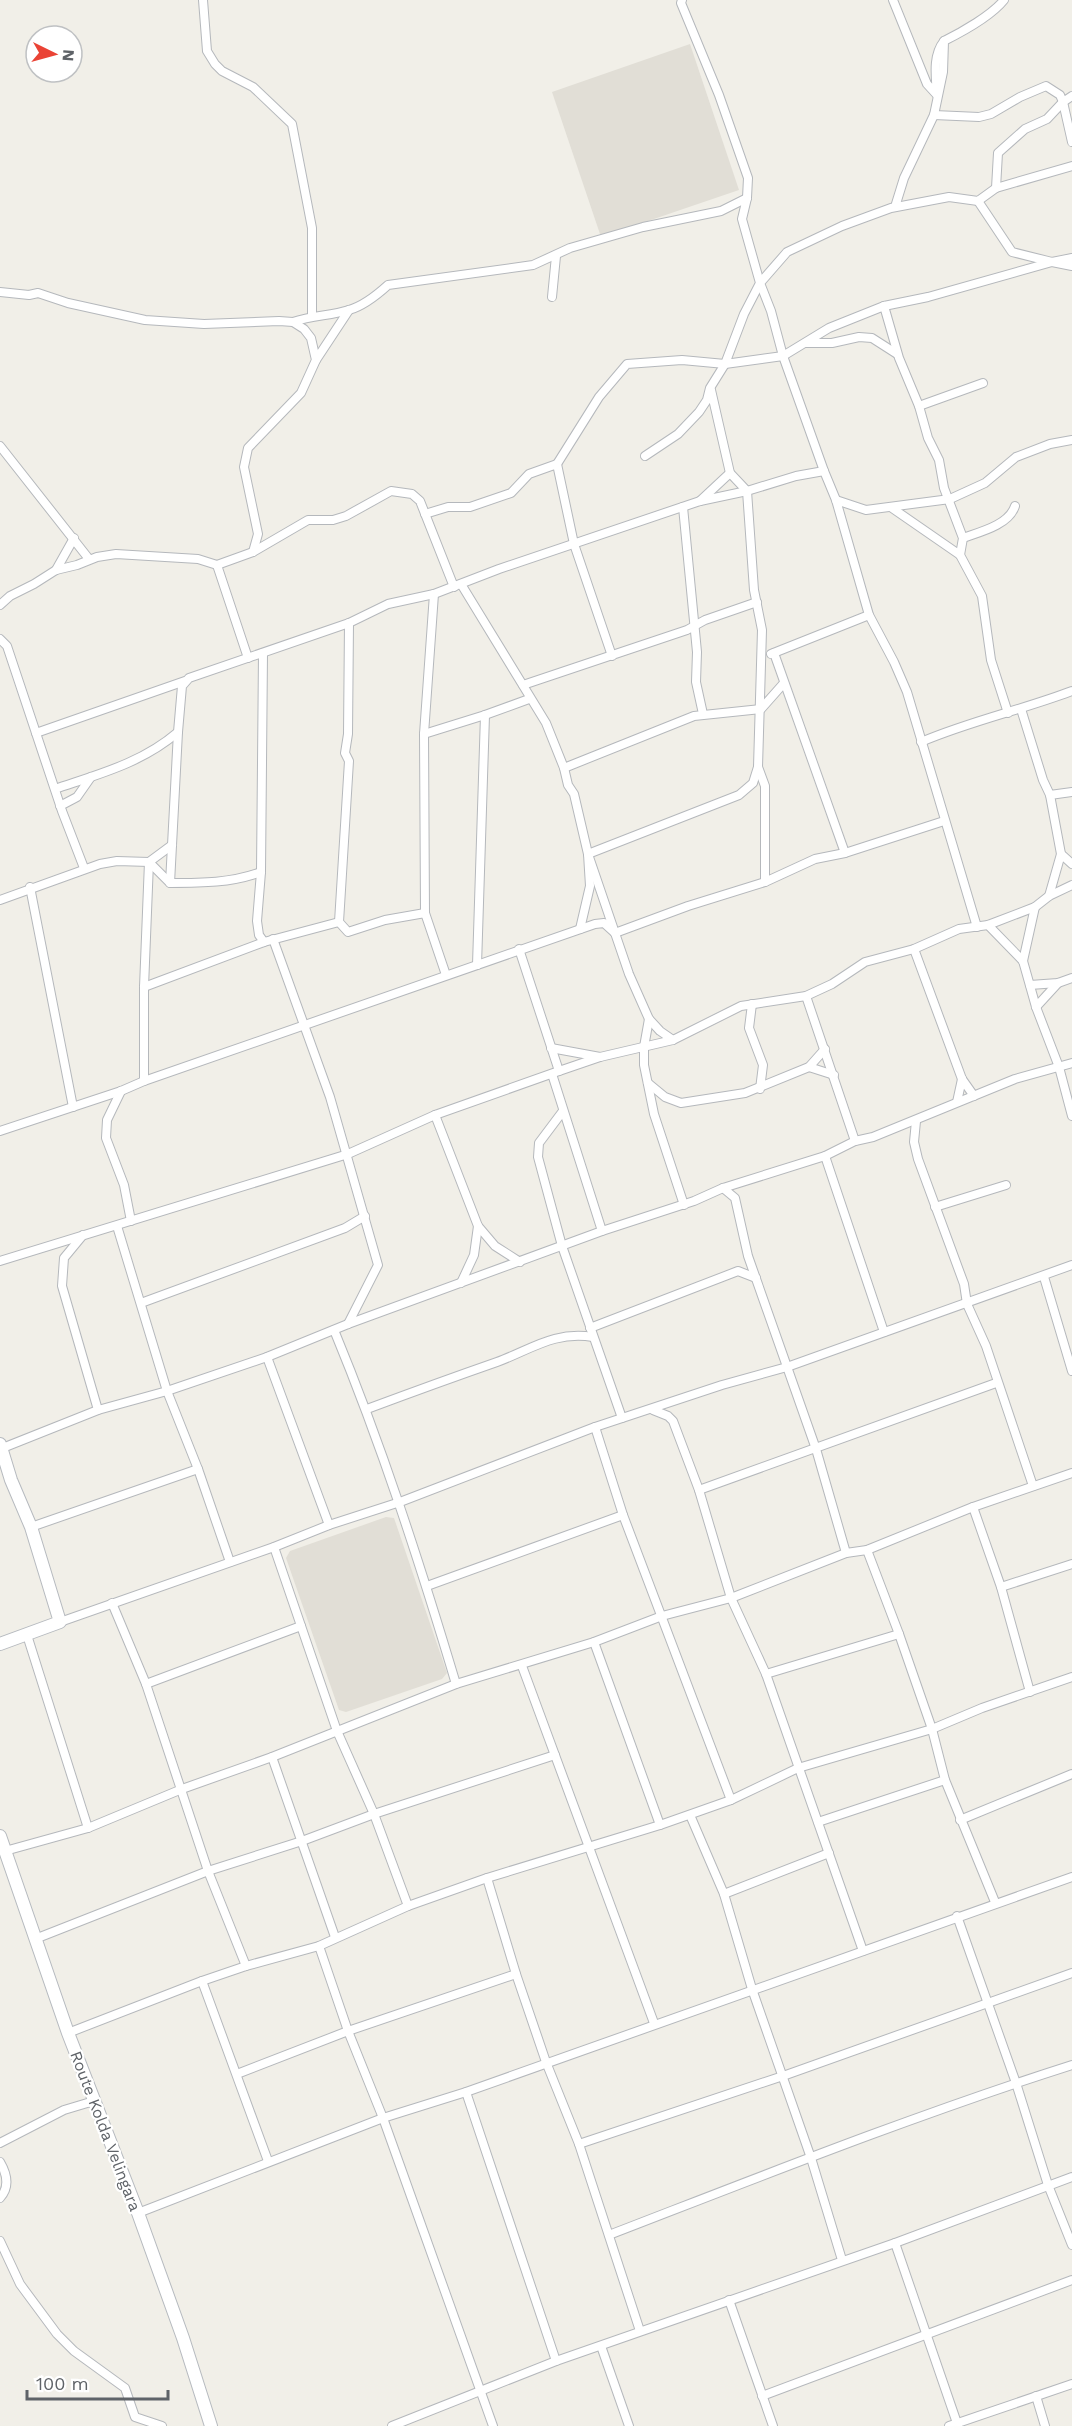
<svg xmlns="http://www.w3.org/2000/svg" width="1072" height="2426" font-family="'Work Sans',sans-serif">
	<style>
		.education { fill: #e1ded6 }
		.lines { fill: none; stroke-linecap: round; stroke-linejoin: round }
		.minor-casing { stroke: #b5b8bc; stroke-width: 10 }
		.secondary-casing { stroke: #b6babf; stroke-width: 14 }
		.minor { stroke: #fff; stroke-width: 8 }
		.secondary { stroke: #fff; stroke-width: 12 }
		.labels { text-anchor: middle; stroke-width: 4.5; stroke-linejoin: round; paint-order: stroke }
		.street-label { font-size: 16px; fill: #5f6368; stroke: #fff }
	</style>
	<rect width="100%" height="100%" fill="#f1efe8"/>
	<g class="education">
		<path d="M690,44L739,190L601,237L552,92Z"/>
		<path d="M386,1517L394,1518L447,1673L442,1679L346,1712L339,1710L286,1558L290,1551Z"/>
	</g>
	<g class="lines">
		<g class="minor-casing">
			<g id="minor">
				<path d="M203,0L207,51L215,64L222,71L253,87L292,124L312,228V315"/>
				<path d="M893,0L927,84L937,95C936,78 932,56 944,41"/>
				<path d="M934,115L979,117L991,114L1020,97L1046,86L1060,95L1063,102L1072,142"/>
				<path d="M996,188L1072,166"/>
				<path d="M978,201L1012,252L1052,262L1072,258"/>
				<path d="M895,207L904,178L934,115L943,72L944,41C962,32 992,15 1004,0"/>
				<path d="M0,292L29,295L38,293L68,303L145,320L204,324L279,321L293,322L304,329L311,338L316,360L301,393L248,448L244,467L258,534L253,552"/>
				<path d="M552,297L556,256"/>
				<path d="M884,306L928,297L1052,262L1072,266"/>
				<path d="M293,322C313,315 330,316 349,310C363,306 377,295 388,285L533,265L570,248L643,227L721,211L747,198"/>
				<path d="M806,343H832L859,337L872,338L897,354"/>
				<path d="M316,360L349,310"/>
				<path d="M711,390L730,473L747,491L754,590L762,630L758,767L765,786V882"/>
				<path d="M919,406L983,383"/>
				<path d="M0,446L89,559"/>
				<path d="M645,456L678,434L699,412L707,400L710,388L725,364L744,314L760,283L742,219L747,198L748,178L719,95L681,3L682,0"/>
				<path d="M557,464L599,397L627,364L682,360L725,364L783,356L829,328L884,306L899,358L919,406L928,438L939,460L944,488L963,538L960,555L982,596L991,660L1008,713"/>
				<path d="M836,500L866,510L950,499L985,483L1016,457L1050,444L1072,440"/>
				<path d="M700,501L730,473"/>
				<path d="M683,507L697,652L696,682L703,714"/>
				<path d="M892,508L960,555"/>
				<path d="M425,514L448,507H470L511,493L529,474L557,464L574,544L612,656"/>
				<path d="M963,538C980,532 1009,525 1015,506"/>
				<path d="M56,570L74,538"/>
				<path d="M461,584L546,723L564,768L568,785L574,794L588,854L629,974L649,1019L660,1031L673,1040"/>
				<path d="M0,605L10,596L34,584L56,570L77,565L97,557L116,554L198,559L217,565"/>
				<path d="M349,623L348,734L345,753L349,761L339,922L348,932L385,920L425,913L446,975"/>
				<path d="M0,639L7,646L62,811L84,868"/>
				<path d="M263,653L261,872L257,921L259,935L264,942"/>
				<path d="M774,653L845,853"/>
				<path d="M771,654L869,615"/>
				<path d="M248,658L217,565L253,552L308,520H333L346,516L391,491L412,494L420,501L454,587"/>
				<path d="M523,685L687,630L705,620L757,602"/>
				<path d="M1021,709L1043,780L1050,795L1061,854L1072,864"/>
				<path d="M36,733L185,681"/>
				<path d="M424,734L485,715L529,699"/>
				<path d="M921,742C970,721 1022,710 1072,691"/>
				<path d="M564,768L694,716L761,709L784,683"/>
				<path d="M55,789C99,774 142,763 178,732L182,686L189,678L349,623L388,604L434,594L499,569L700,501L747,491L796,476L824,471"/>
				<path d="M1050,795L1072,792"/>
				<path d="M60,806L77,797L91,777"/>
				<path d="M170,883L178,732"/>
				<path d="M30,887L73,1107"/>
				<path d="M1049,896L1061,854"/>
				<path d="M0,900L100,864L117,861L149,862L170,883C202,883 231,883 261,872"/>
				<path d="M425,913L424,734L434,594"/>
				<path d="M988,925L1023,961L1036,1007L1059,1067L1072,1116"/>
				<path d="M977,927L907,692L894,662L869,615L836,500L824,471L783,356L771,311L760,283L787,252L842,226L891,208L949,197L978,201L996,188L998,153L1025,129L1047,119L1063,102L1072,96"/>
				<path d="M580,929L590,886L588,854L739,795L753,783L758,767"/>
				<path d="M615,933L688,906L765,882L815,859L845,853L944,821"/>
				<path d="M273,939L330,1097L378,1265L348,1324"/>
				<path d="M519,949L559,1071"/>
				<path d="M914,949L962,1079L974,1096"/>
				<path d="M1023,961L1035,907"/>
				<path d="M477,965L485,715"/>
				<path d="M1030,985L1058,983L1072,978"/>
				<path d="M144,987L264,942L339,922"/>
				<path d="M806,996L855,1141"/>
				<path d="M752,1004L749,1028L763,1065L760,1089"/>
				<path d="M1036,1007L1058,983"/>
				<path d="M649,1019L644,1047V1065L654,1114L684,1205"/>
				<path d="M551,1048L600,1057"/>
				<path d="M809,1067L834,1075"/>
				<path d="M552,1074L602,1231"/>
				<path d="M144,1081V987L149,862L172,845"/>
				<path d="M648,1083L665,1097L681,1103L745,1093L809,1067L825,1049"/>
				<path d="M121,1091L107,1120L106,1138L124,1185L131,1221"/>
				<path d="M957,1102L962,1079"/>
				<path d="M563,1111L539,1143L538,1157L562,1246L622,1418"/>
				<path d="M435,1115L478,1226L495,1246L520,1262"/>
				<path d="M916,1121L914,1142L918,1159L964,1284L967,1304L986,1346L1033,1486"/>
				<path d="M0,1131L121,1091L144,1081L595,924L604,923L615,933"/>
				<path d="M825,1156L884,1332"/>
				<path d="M723,1188L735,1198L748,1256L816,1449L846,1553"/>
				<path d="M935,1207L1006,1185"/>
				<path d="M117,1226L167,1391L198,1469L230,1562"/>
				<path d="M83,1235L64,1258L62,1286L98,1410"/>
				<path d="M0,1261L348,1154L435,1115L559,1071L600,1057L673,1040L741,1006L806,996L832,984L865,962L914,949L959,929L988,925L1035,907L1049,896L1072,885"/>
				<path d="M1044,1277L1072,1371"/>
				<path d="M461,1283L474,1255L478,1226"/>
				<path d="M141,1303L345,1228L365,1216"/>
				<path d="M590,1328L738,1271L756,1278"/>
				<path d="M334,1330C382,1446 420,1564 456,1684"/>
				<path d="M267,1357L329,1525"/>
				<path d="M367,1409C410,1393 454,1377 497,1362C532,1349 554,1331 593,1337"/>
				<path d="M653,1410L668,1416L673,1421L699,1490L731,1598L766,1674L863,1951"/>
				<path d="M595,1427L623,1515L731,1800"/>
				<path d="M0,1449L98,1410L167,1391L267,1357L348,1324L602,1231L694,1201L723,1188L825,1156L855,1141L873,1137L1015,1079L1072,1063"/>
				<path d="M699,1490L996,1383"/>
				<path d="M973,1507L1001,1587L1030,1692"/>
				<path d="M31,1527L198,1469"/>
				<path d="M274,1547L337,1731L374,1814L408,1906"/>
				<path d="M867,1550L899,1634L932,1729L945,1780L995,1902"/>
				<path d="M427,1586L623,1515"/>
				<path d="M1001,1587L1072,1564"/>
				<path d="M112,1603L146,1684L208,1871L246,1966"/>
				<path d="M60,1622L274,1547L329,1525L400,1502L595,1427L722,1385L787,1367L1072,1265"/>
				<path d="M27,1635L88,1828"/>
				<path d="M594,1642L660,1825"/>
				<path d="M522,1666L654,2023"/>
				<path d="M766,1674L899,1634"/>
				<path d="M146,1684L301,1626"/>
				<path d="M272,1757L335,1937"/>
				<path d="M690,1815L724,1894L752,1989L811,2158L842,2260"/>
				<path d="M960,1820L1072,1774"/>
				<path d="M818,1822L945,1780"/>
				<path d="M5,1851L88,1828L182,1789L272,1757L456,1684L594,1642L662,1616L731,1598L846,1553L867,1550L973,1507L1072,1473"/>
				<path d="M487,1878L516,1974L546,2062L579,2144L640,2331"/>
				<path d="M724,1894L829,1853"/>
				<path d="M957,1916L1016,2083L1048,2185L1072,2245"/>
				<path d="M35,1939L208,1871L302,1841L374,1814L555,1755"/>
				<path d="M319,1946L348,2031L383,2118L493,2426"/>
				<path d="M202,1981L268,2161"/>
				<path d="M68,2033L202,1981L246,1966L319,1946L408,1906L487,1878L660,1825L731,1800L798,1768L932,1729L982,1708L1072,1677"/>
				<path d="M237,2074L348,2031L516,1974"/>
				<path d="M466,2092L556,2361"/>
				<path d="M0,2143L64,2110L94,2101"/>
				<path d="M579,2144L783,2076L1072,1973"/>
				<path d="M0,2162C7,2174 10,2187 0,2198"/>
				<path d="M138,2213L383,2118L466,2092L1072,1877"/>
				<path d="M609,2235C762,2176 915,2115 1072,2065"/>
				<path d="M0,2241L20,2284L57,2334L74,2351L125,2388L135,2417L162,2426"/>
				<path d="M895,2243L958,2426"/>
				<path d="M729,2300L773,2426"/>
				<path d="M601,2346L629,2426"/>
				<path d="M762,2396L1072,2280"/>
				<path d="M1036,2396L1045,2426"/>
				<path d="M392,2426L556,2361L895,2243L1072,2177"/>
				<path d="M949,2426L1072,2384"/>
			</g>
		</g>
		<g class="secondary-casing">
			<g id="secondary">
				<path d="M0,1444L11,1480L31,1527L60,1622L0,1644"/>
				<path d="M0,1836L68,2033L138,2213L183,2338L211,2426"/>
			</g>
		</g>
		<use href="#minor" class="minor"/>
		<use href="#secondary" class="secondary"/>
	</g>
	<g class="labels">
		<g class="street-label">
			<text transform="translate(106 2131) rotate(69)" y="6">Route Kolda Velingara</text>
		</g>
	</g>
	<g transform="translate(54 54) rotate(95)"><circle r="28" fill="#ffffff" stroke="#bfc1c3" stroke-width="1.5"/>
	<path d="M0-4.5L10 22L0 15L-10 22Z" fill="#ea4335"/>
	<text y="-9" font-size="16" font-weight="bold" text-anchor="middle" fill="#5f6368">N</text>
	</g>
	<path d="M27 2390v9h141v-9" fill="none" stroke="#5f6368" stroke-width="3"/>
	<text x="36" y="2390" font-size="18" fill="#5f6368" stroke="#ffffff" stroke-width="4.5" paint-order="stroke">100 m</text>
</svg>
